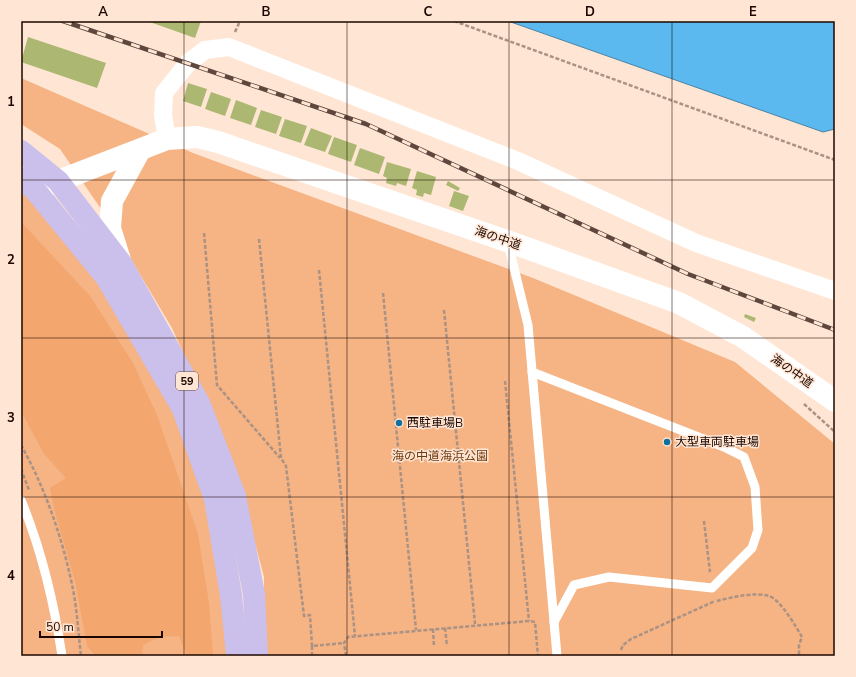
<svg xmlns="http://www.w3.org/2000/svg" width="856" height="677" font-family="'Nunito Sans','Noto Sans JP',sans-serif">
	<style>
		.green { fill: #f6b383 }
		.forest { fill: #f3a66d }
		.water { fill: #5cb9ef; stroke: #4984a7 }
		.building { fill: #acb872 }
		.lines { fill: none; stroke-linecap: round; stroke-linejoin: round }
		.path { stroke: #aa9284; stroke-width: 2.5; stroke-dasharray: 4 2; stroke-linecap: butt }
		.service { stroke: #fff; stroke-width: 9 }
		.minor { stroke: #fff; stroke-width: 18 }
		.tertiary { stroke: #fff; stroke-width: 22 }
		.primary { stroke: #cbbfeb; stroke-width: 22 }
		.rail-casing { stroke: #5e483e; stroke-width: 4.5 }
		.rail { stroke: #ffe5d3; stroke-width: 3; stroke-dasharray: 9; stroke-linecap: butt }
		.grid { fill: none; stroke: #1c0700; stroke-width: 1; stroke-opacity: 0.55 }
		.poi-dot { fill: #10719f; stroke: #ffe5d3; stroke-width: 1.5 }
		.labels { text-anchor: middle; stroke-width: 3; stroke-linejoin: round; paint-order: stroke }
		.shield { fill: #ffe5d3; stroke: #604a3f; stroke-width: 1 }
		.shield-label { font-size: 11px; font-weight: bold; fill: #1c0700 }
		.street-label { font-size: 12px; fill: #1c0700; stroke: #ffe5d3 }
		.poi-label { font-size: 12px; fill: #1c0700; stroke: #ffe5d3; text-anchor: start }
		.park-label { font-size: 12px; fill: #6b3a0e; stroke: #ffe5d3 }
		.neatline { fill: none; stroke: #1c0700; stroke-width: 1.5 }
		.grid-label { font-size: 13px; text-anchor: middle; font-weight: bold; fill: #1c0700 }
	</style>
	<rect width="100%" height="100%" fill="#ffe5d3"/>
	<g class="green">
		<path d="M21,78L193,153L533,278L735,362L835,444V656H264V577L235,467L172,328L101,209L60,149L21,124Z"/>
		<path d="M21,185L102,280L178,409L209,502L232,656H21Z"/>
	</g>
	<path class="forest" d="M21,222L90,296L133,363L157,415L198,534L209,603L213,656H187L179,636L159,637L143,645L142,656H96L87,646L75,581L56,516L50,488L66,478L44,454L21,411Z"/>
	<path class="water" d="M508,21H835V129L823,132Z"/>
	<g class="building">
		<path d="M147,21H201L195,38Z"/>
		<path d="M28,37L106,63L97,88L21,62Z"/>
		<path d="M188,83L207,89L201,107L183,101Z"/>
		<path d="M211,92L231,99L225,116L205,109Z"/>
		<path d="M236,100L257,108L251,125L230,118Z"/>
		<path d="M261,110L282,117L276,134L255,127Z"/>
		<path d="M285,119L307,126L301,143L279,136Z"/>
		<path d="M311,128L332,136L325,152L304,145Z"/>
		<path d="M334,137L357,145L351,162L328,154Z"/>
		<path d="M360,148L385,157L379,174L354,165Z"/>
		<path d="M387,162L411,169L406,186L397,183L396,186L386,183L387,178L383,176Z"/>
		<path d="M417,171L436,177L431,195L424,193L423,197L416,195L417,190L412,188Z"/>
		<path d="M448,181L460,188L458,191L446,185Z"/>
		<path d="M454,191L469,196L463,211L449,206Z"/>
		<path d="M745,314L756,318L754,322L744,317Z"/>
	</g>
	<g class="lines">
		<g class="path">
			<path d="M454,21L835,160"/>
			<path d="M235,32L240,21"/>
			<path d="M204,233L217,385L280,458"/>
			<path d="M259,239L281,458L286,466L304,616L310,615L312,646"/>
			<path d="M319,270L355,636"/>
			<path d="M383,293L416,630"/>
			<path d="M444,310L475,624"/>
			<path d="M505,381L529,621"/>
			<path d="M804,404L835,432"/>
			<path d="M21,445C44,486 61,534 71,580C77,605 78,631 81,656"/>
			<path d="M21,469L29,490"/>
			<path d="M704,521L710,572"/>
			<path d="M717,601C732,597 754,592 769,596C781,600 796,627 802,637L799,645V656"/>
			<path d="M445,628L447,646"/>
			<path d="M433,629L434,647"/>
			<path d="M621,650L623,645L631,639L715,601"/>
			<path d="M312,656V646L344,643"/>
			<path d="M346,656L344,643L348,637L529,621L535,622L538,656"/>
		</g>
		<g class="service">
			<path d="M508,243L528,325L557,656"/>
			<path d="M532,372L724,447L744,457L755,487L758,530L752,548L712,588L609,577L574,585L554,622"/>
			<path d="M21,500C42,551 54,602 62,656"/>
		</g>
		<path class="minor" d="M167,139L163,115L164,93L188,63L205,50L229,47L518,161L696,243L835,291"/>
		<g class="tertiary">
			<path d="M40,188L167,139L197,137L218,142L507,241L679,303L743,337L835,401"/>
			<path d="M120,260L110,228L112,201L140,150"/>
		</g>
		<g class="primary">
			<path d="M21,151L58,181L121,263L199,403L235,496L254,594L257,656"/>
			<path d="M21,178L35,190L106,277L183,409L215,499L231,595L237,656"/>
		</g>
		<g class="rail-casing">
			<path id="rail" d="M63,21L366,124L688,274L835,330"/>
		</g>
		<use href="#rail" class="rail"/>
	</g>
	<path class="grid" d="M184,21V656M347,21V656M509,21V656M672,21V656M21,180H835M21,338H835M21,497H835"/>
	<g class="poi-dot">
		<circle cx="399" cy="423" r="4"/>
		<circle cx="667" cy="442" r="4"/>
	</g>
	<g class="labels">
		<rect class="shield" x="176" y="372" width="22" height="18" rx="3"/>
		<g class="shield-label">
			<text x="187" y="385">59</text>
		</g>
		<g class="street-label">
			<text transform="translate(498 238) rotate(19)" y="4">海の中道</text>
			<text transform="translate(792 371) rotate(35)" y="4">海の中道</text>
		</g>
		<g class="poi-label">
			<text x="407" y="427">西駐車場B</text>
			<text x="675" y="446">大型車両駐車場</text>
		</g>
		<g class="park-label">
			<text x="440" y="460">海の中道海浜公園</text>
		</g>
	</g>
	<rect width="856" height="677" fill="none" stroke="#ffe5d3" stroke-width="44"/>
	<path d="M40 631v6h122v-6" fill="none" stroke="#1c0700" stroke-width="2"/>
	<text x="46" y="631" font-size="12" fill="#1c0700" stroke="#ffe5d3" stroke-width="3" paint-order="stroke">50 m</text>
	<rect x="22" y="22" width="812" height="633" class="neatline"/>
	<g class="grid-label">
		<text x="103" y="16">A</text>
		<text x="266" y="16">B</text>
		<text x="428" y="16">C</text>
		<text x="590" y="16">D</text>
		<text x="753" y="16">E</text>
		<text x="11" y="106">1</text>
		<text x="11" y="264">2</text>
		<text x="11" y="422">3</text>
		<text x="11" y="580">4</text>
	</g>
</svg>
